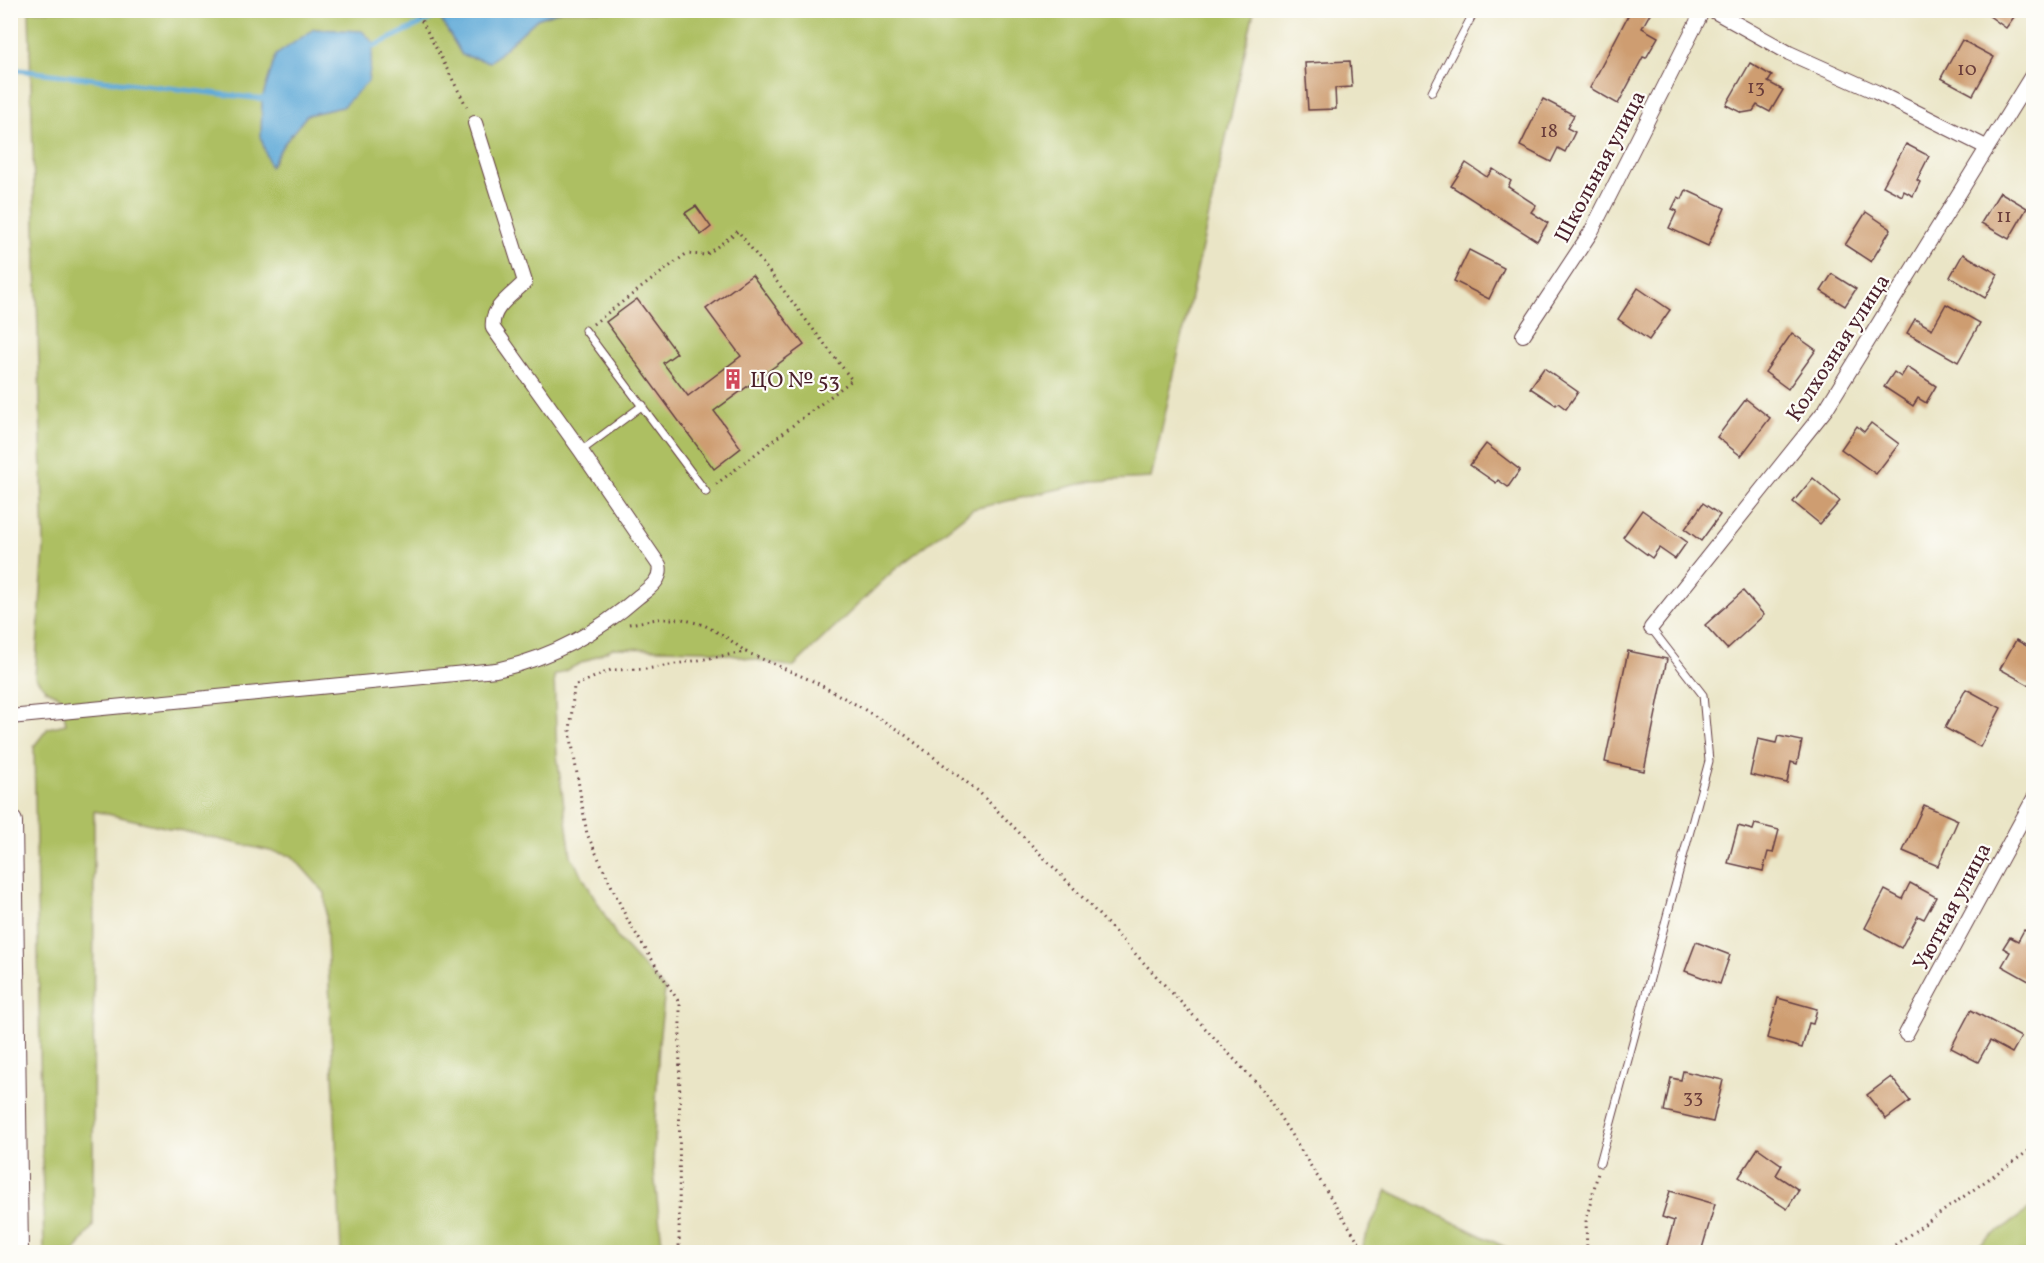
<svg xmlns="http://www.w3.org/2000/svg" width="2044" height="1263" font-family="Vollkorn,serif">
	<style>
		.green { fill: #adbf62; stroke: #7c6f46; stroke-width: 1.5; fill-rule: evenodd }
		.water { fill: #60aad8; stroke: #556482; stroke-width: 1.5 }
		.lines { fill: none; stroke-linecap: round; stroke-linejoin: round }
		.stream { stroke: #60aad8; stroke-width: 5 }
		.building { fill: #ce9d71 }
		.lane-casing { stroke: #623d42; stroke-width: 9 }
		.street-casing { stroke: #623d42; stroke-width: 16 }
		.highway-casing { stroke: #623d42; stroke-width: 26 }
		.path { stroke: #623d42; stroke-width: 3; stroke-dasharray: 1.5 4.5; stroke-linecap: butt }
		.lane { stroke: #fff; stroke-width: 7 }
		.street { stroke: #fff; stroke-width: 14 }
		.highway { stroke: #fff; stroke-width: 24 }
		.labels { text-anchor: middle; stroke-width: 4.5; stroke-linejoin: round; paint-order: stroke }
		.number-label { font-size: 20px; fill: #6b3e3c }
		.street-label { font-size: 22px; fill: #4a1f2b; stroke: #fdfcf7 }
		.poi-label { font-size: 22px; fill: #4a1f2b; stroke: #fdfcf7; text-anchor: start }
	</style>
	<rect width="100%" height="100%" fill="#fdfcf7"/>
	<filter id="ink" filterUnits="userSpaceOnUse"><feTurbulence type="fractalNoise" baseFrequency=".0167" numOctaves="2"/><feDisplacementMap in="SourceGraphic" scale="12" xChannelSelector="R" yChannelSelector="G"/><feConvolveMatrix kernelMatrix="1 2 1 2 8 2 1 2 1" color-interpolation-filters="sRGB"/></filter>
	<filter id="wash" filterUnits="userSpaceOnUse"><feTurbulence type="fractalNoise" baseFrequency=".008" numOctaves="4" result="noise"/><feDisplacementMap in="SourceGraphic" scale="24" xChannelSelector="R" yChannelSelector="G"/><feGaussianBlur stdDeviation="1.35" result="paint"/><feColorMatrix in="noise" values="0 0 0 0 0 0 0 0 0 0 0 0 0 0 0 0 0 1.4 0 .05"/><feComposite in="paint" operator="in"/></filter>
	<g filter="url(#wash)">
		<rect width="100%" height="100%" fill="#eae5c6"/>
		<g class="green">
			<path d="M988,10L994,13L1014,10L1254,11L1151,478L1093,481L973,509L893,571L793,667L705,650L613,648L554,676L557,755L571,856L619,940L665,990L659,1042L653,1163L663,1252H341L325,893L292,856L94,811L93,1226L74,1252H44L34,746L48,728L66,724L61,697L46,690L35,677L44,547L29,11H436L462,55L490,62L537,19L560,11ZM314,29L342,107L307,115L283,145L271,166Z"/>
			<path d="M1387,1190L1515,1252H1366L1362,1245Z"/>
			<path d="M2033,1207V1252H1969Z"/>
		</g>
		<g class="water">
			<path d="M436,11H560L537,19L490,62L462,55Z"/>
			<path d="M314,29L362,31L374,43L368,82L342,107L307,115L283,145L270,167L261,138L262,99L276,55Z"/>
		</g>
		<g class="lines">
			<g class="stream">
				<path d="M368,49L439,15L445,10"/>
				<path d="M10,69L262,99L267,96"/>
			</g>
		</g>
		<g id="blocks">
			<g class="building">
				<path d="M1631,10H1652L1642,28L1658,37L1646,58L1643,57L1618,104L1590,88Z"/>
				<path d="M1981,10H2019L2006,28Z"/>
				<path d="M1962,40L1994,57L1973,95L1941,78Z"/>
				<path d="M1350,61L1352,87L1335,88L1336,109L1308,110L1305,63Z"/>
				<path d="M1750,63L1772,76L1768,82L1783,90L1770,112L1757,105L1753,111L1742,113L1726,105Z"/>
				<path d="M1543,99L1574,115L1567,128L1575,132L1565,152L1558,148L1551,162L1520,146Z"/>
				<path d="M1906,144L1929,156L1917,180L1920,182L1913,196L1904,191L1902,196L1883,186Z"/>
				<path d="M1466,163L1487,177L1493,169L1511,181L1508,187L1536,205L1531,212L1548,223L1537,241L1451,186Z"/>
				<path d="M1686,190L1725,208L1708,246L1669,228L1677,211L1672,209L1678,197L1682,199Z"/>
				<path d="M2000,192L2027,208L2009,239L1981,223Z"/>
				<path d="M696,206L711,227L701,235L685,213Z"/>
				<path d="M1866,212L1891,229L1871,262L1845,245Z"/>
				<path d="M1469,250L1504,268L1489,299L1454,281Z"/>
				<path d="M1963,254L1998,274L1985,298L1950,277Z"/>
				<path d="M1832,274L1856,289L1845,306L1821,291Z"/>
				<path d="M752,275L804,345L714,411L741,448L714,469L606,322L637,299L677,353L663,363L688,396L741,356L706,309Z"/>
				<path d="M1638,288L1670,310L1649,340L1618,319Z"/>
				<path d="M1946,304L1980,323L1958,362L1907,333L1915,319L1932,329Z"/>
				<path d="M1792,333L1816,350L1788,389L1765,372Z"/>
				<path d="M1907,367L1936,386L1926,403L1918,398L1913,406L1884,387L1894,372L1901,377Z"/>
				<path d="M1544,368L1578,392L1566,409L1558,403L1556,405L1530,388Z"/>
				<path d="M1746,399L1770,418L1741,456L1717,437Z"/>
				<path d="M1871,423L1899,444L1876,474L1841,449L1857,426L1864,432Z"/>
				<path d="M1486,444L1520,470L1508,487L1498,480L1496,483L1470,465Z"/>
				<path d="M1813,478L1840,501L1820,524L1793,502Z"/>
				<path d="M1703,503L1720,515L1701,541L1685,529Z"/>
				<path d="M1642,510L1687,542L1675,559L1659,548L1652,558L1623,537Z"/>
				<path d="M1743,591L1764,615L1727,649L1705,625Z"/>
				<path d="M2016,640L2034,650V688L2000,669Z"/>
				<path d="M1628,651L1667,659L1644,771L1605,762Z"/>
				<path d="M1966,689L2001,708L1980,747L1945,728Z"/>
				<path d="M1778,736L1802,741L1797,764L1791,762L1787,783L1750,775L1758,739L1776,743Z"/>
				<path d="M1924,805L1958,820L1938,866L1903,851Z"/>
				<path d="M1755,824L1779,830L1773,853L1768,852L1763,871L1728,863L1738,826L1753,830Z"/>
				<path d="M1910,883L1936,897L1924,919L1918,916L1901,948L1865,928L1885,890L1902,899Z"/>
				<path d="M2024,930L2034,936V984L2002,966L2010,952L2003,948L2010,937L2018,941Z"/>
				<path d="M1696,942L1730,955L1720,984L1685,971Z"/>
				<path d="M1778,998L1817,1009L1813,1024L1809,1023L1802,1048L1767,1038Z"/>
				<path d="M1971,1010L2021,1037L2012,1053L1990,1041L1978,1062L1951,1048Z"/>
				<path d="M1683,1071L1723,1080L1713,1122L1664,1111L1671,1078L1681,1080Z"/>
				<path d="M1891,1077L1910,1101L1886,1119L1867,1095Z"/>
				<path d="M1758,1148L1782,1165L1776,1175L1799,1190L1787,1209L1739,1177Z"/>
				<path d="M1670,1191L1715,1204L1701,1252H1665L1674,1221L1662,1217Z"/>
			</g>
		</g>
	</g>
	<g filter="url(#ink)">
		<use href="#blocks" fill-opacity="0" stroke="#623d42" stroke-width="1.5"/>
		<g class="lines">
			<g class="lane-casing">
				<g id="lane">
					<path d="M1432,92L1475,10"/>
					<path d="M585,330L706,492"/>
					<path d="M581,451L643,405"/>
					<path d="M1600,1163L1709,761L1703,695L1651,628"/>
				</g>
			</g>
			<g class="street-casing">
				<g id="street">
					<path d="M1712,10L1789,53L1876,92L1986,147"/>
					<path d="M1523,335L1591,232L1703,10"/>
					<path d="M1651,628L1826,409L2034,72"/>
					<path d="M10,717L496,670C551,658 596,634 638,597C648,589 663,580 659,565L581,451L493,328C490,308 512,295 525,282L475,123"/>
					<path d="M1906,1034L2034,798"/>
				</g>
			</g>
			<g class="highway-casing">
				<path id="highway" d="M10,822L16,1252"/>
			</g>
			<g class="path">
				<path d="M416,10L469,111"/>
				<path d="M593,324L686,254L706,255L738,231L852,380L715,485"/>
				<path d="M629,624L657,619H682L704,625L726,637L746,652L815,682L857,705L901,732L978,791L1069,883L1263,1090L1365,1252"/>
				<path d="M679,1252L680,1004L628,921L587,834L570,732L574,686L611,670L646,669L746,652"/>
				<path d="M1587,1252L1586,1220L1598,1173"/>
				<path d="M1885,1252L2034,1147"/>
			</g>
			<use href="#lane" class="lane"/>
			<use href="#street" class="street"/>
			<use href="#highway" class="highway"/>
		</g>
	</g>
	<defs>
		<g id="building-bare" transform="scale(1.62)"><path d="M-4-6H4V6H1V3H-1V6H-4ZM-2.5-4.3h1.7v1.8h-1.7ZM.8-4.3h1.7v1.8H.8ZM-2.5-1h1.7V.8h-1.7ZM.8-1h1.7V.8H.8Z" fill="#d1495b" stroke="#fdfcf7" stroke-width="2.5" paint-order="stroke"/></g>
	</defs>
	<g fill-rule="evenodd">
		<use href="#building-bare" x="733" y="379"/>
	</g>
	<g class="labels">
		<g class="number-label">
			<text x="1967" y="75">10</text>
			<text x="1756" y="93">13</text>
			<text x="1549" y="137">18</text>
			<text x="2004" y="222">11</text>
			<text x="1693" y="1103">33</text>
		</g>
		<g class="street-label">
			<text transform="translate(1599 166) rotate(-62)" y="8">Школьная улица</text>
			<text transform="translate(1837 347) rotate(-57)" y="8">Колхозная улица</text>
			<text transform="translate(1951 906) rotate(-62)" y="8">Уютная улица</text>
		</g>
		<g class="poi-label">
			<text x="750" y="387">ЦО № 53</text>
		</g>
	</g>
	<rect width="2044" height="1263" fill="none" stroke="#fdfcf7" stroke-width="36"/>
</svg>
